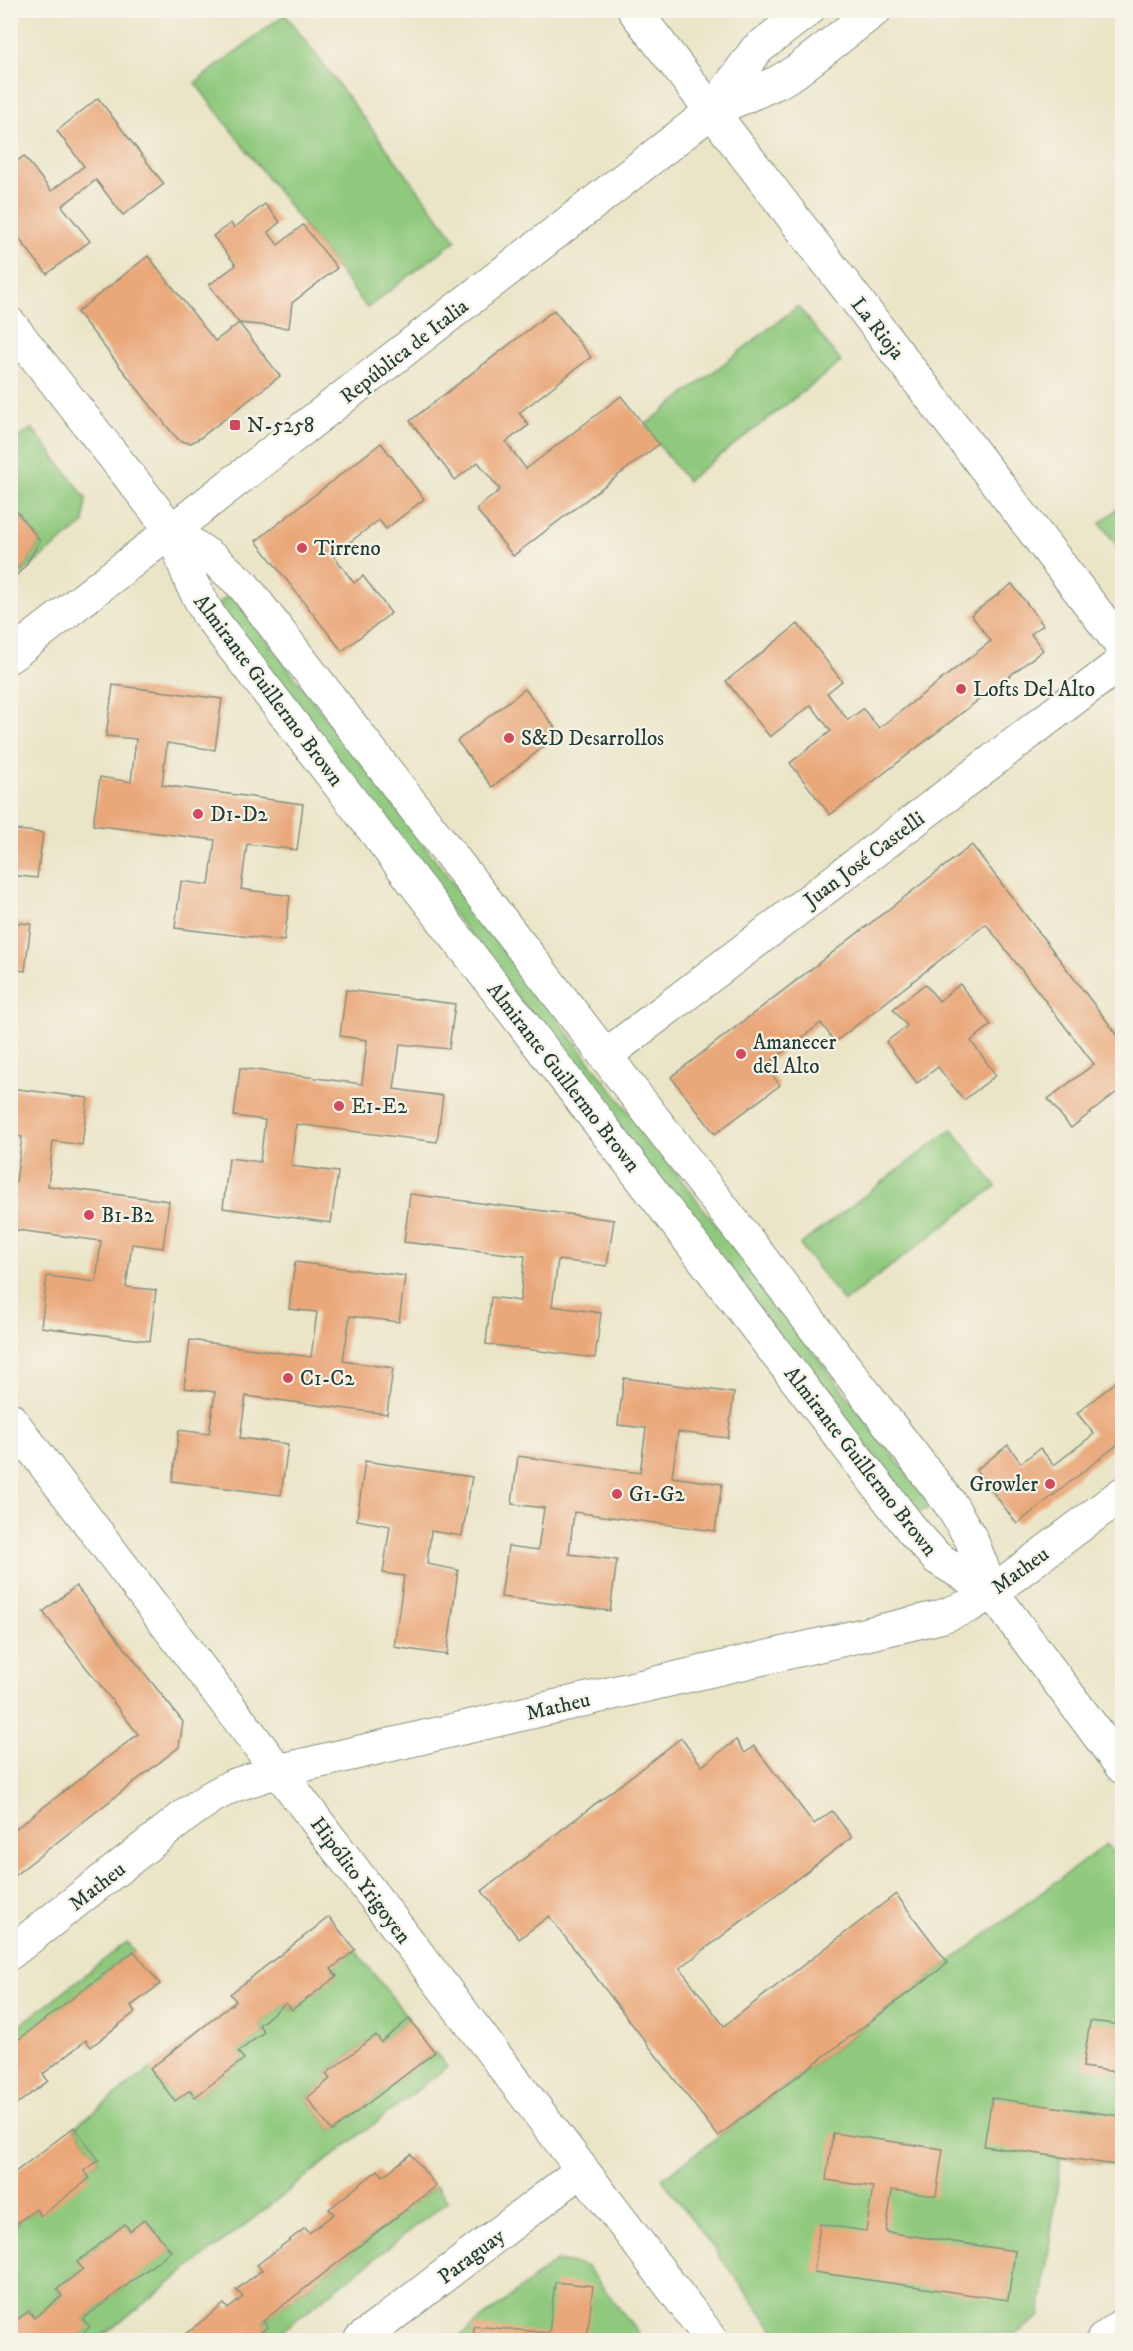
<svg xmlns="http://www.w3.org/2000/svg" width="1133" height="2351" font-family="'IM FELL DW Pica',serif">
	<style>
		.green { fill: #8fc97d; stroke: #578358; stroke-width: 1.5 }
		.building { fill: #eaa87a }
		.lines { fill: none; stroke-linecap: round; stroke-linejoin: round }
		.minor-casing { stroke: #85917e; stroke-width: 35 }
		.major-casing { stroke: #85917e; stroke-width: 35 }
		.minor { stroke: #fff; stroke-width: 33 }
		.major { stroke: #fff; stroke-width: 33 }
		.poi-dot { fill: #d1495b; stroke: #f7f3e8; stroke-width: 2 }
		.labels { text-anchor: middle; stroke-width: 4.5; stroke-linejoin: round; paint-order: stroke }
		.street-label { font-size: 21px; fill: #1f3d34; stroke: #f7f3e8 }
		.poi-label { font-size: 21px; fill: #1f3d34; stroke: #f7f3e8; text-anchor: start }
	</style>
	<rect width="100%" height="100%" fill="#f7f3e8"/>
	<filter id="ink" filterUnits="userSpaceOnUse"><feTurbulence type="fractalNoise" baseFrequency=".0167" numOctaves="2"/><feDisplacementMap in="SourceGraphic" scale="12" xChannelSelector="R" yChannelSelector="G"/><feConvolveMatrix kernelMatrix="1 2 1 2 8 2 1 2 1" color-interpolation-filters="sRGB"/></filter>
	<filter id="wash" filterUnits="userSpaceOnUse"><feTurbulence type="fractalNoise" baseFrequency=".008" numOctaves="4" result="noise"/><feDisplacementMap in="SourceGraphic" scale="24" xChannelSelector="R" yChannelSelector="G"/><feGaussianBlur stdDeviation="1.35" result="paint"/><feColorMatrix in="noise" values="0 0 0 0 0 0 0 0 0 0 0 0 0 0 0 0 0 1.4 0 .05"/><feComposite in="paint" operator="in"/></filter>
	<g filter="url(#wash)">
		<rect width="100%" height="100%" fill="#ebe5c8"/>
		<g class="green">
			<path d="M285,14L456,240L367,308L195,83Z"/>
			<path d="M798,306L841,362L687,481L644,426Z"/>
			<path d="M32,428L86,498L84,523L11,582L26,565L40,541L11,504V444Z"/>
			<path d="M1122,505V552L1100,523Z"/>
			<path d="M228,596L233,597L931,1505C926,1511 922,1512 914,1509L220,612V602Z"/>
			<path d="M952,1129L996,1186L844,1302L800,1245Z"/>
			<path d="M1106,1844L1122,1865V2166L1061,2158L1040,2316L1016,2334L778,2335L662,2179Z"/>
			<path d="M127,1942L134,1951L11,2046V2032Z"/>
			<path d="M355,1950L409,2019L381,2042L375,2036L326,2073L330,2079L307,2098L332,2131L435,2052L447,2067L97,2340H73L89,2327L83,2319L170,2251L146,2219L130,2231L125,2224L77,2261L83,2269L57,2289L62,2296L34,2318L29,2311L11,2325V2228L36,2209L41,2215L89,2177L84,2171L99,2160L74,2127L150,2069L175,2101L190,2090L195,2097L243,2059L238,2052L264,2032L259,2025L286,2003L292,2010L336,1976L331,1969Z"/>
			<path d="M436,2186L448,2201L270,2340H252L268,2328L263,2321Z"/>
			<path d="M556,2261L586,2266L644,2340H455Z"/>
		</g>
		<g id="blocks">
			<g class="building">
				<path d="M98,98L164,184L123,215L96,180L62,206L90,241L47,274L10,227V166L24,156L51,191L84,166L57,131Z"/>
				<path d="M265,204L280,222L268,232L278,245L303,225L337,268L292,303L289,328L239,323L209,285L236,265L213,236L231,223L234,228Z"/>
				<path d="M148,256L215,341L239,323L280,376L200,438L191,443L180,441L173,434L77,312Z"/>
				<path d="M554,310L591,357L519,413L529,425L506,442L526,469L621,396L659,444L513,556L476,509L500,490L478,462L455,480L410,421Z"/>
				<path d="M381,443L424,499L386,529L379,520L333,555L354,583L363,576L391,613L342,651L256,541Z"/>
				<path d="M14,508L40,541L26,565L10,582V510Z"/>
				<path d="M1012,584L1043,625L1031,634L1043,650L830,815L790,763L831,731L811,705L770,737L726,681L798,624L842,681L827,693L848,720L863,709L879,728L991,641L971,615Z"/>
				<path d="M113,685L222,699L215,750L167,743L162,785L303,804L297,850L247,844L241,889L290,896L284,941L175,928L181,881L209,885L215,840L93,825L100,777L131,782L136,739L106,736Z"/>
				<path d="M525,689L560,734L492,787L457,741Z"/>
				<path d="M10,829L43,833L37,878L10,875Z"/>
				<path d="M972,845L1122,1041V1088L1071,1128L1048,1099L1094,1064L986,924L835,1042L821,1023L765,1066L780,1085L715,1134L671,1077Z"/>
				<path d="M10,922L31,924L25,971L10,969Z"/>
				<path d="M925,984L939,1001L960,984L991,1025L971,1041L996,1075L964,1100L938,1067L917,1083L886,1042L907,1026L893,1009Z"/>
				<path d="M346,990L455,1004L449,1049L400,1044L394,1089L443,1096L437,1142L296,1124L291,1166L338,1172L331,1223L223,1208L229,1158L260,1162L265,1120L234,1116L240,1068L362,1084L367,1040L340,1036Z"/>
				<path d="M10,1088L88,1098L82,1145L53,1141L48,1186L169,1201L163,1248L132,1244L126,1287L156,1290L150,1341L41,1327L47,1276L96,1282L101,1241L10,1229V1181L16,1182L22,1137L10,1135Z"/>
				<path d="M410,1194L614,1220L607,1266L558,1260L552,1306L601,1313L595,1358L486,1344L491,1297L520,1301L525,1256L404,1242Z"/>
				<path d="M295,1262L405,1276L399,1322L350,1316L343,1361L393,1368L387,1414L246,1396L240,1438L288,1444L281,1495L172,1481L179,1430L209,1434L215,1392L184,1388L190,1340L311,1357L317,1312L289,1309Z"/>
				<path d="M1122,1377V1441L1017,1524L976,1470L1008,1445L1021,1463L1040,1448L1054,1465L1094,1434L1077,1413Z"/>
				<path d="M624,1378L734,1393L728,1438L678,1432L672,1477L722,1484L715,1531L574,1512L569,1554L617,1560L610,1611L501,1597L508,1546L538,1550L544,1508L512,1504L518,1456L640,1473L646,1428L618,1425Z"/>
				<path d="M365,1461L472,1477L462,1536L431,1531L427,1564L458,1570L447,1655L394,1647L404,1576L383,1573L390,1526L357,1520Z"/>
				<path d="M76,1586L183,1722L179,1747L10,1879V1833L138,1734L43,1612Z"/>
				<path d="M681,1738L702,1766L736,1740L745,1753L754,1746L814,1824L832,1811L852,1837L680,1968L724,2026L896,1894L948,1963L718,2136L549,1916L519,1939L482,1891Z"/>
				<path d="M329,1917L355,1950L331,1969L337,1976L292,2010L286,2003L259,2025L264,2032L238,2052L244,2059L195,2097L190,2090L175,2101L150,2069L236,2001L230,1994Z"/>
				<path d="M134,1951L160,1984L131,2006L135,2012L91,2047L86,2040L43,2074L48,2081L10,2109V2046Z"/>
				<path d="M409,2019L435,2052L332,2131L307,2098L330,2079L326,2074L376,2035L381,2042Z"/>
				<path d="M1090,2021L1122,2025V2073L1083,2067Z"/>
				<path d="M992,2098L1120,2116L1122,2110V2166L984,2146Z"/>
				<path d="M74,2127L99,2160L84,2171L90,2178L41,2216L36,2209L10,2228V2176Z"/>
				<path d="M833,2133L943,2149L936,2196L892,2190L886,2232L1015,2251L1008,2300L814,2272L820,2224L866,2231L873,2187L826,2180Z"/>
				<path d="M411,2154L436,2186L263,2321L268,2327L252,2340H182L180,2338L224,2304L228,2309L243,2297L236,2290L262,2270L257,2265L305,2228L309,2233L334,2214L329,2209L378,2170L383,2176Z"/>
				<path d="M145,2219L171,2251L83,2319L90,2327L73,2340H10V2325L29,2311L34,2318L62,2296L57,2289L83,2269L77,2262L125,2224L130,2231Z"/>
				<path d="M555,2282L593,2286L587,2338L594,2340H473L474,2326L549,2333Z"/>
			</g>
		</g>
	</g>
	<g filter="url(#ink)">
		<use href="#blocks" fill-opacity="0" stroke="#85917e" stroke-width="1.5"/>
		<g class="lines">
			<g class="minor-casing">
				<g id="minor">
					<path d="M634,10L1122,646"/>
					<path d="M712,111L756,50L808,10"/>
					<path d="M10,324L172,531L191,582L208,614L912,1530L937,1558L992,1592"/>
					<path d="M172,531L216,561L243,585L951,1505L971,1539L992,1592L1122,1767"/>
					<path d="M10,656L712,111L778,82L795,72L875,10"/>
					<path d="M605,1056L1122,662"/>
					<path d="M10,1419L712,2340"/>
					<path d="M10,1953L186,1815L210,1798L232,1786L278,1771L940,1617L969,1606L992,1592L1122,1494"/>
					<path d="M360,2340L582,2170"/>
				</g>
			</g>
			<g class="major-casing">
				<path id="major" d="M1103,2340L1122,2325"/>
			</g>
			<use href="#minor" class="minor"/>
			<use href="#major" class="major"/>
		</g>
	</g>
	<g class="poi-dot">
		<rect x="229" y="419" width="12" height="12" rx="3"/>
		<circle cx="302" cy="548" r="6"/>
		<circle cx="961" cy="689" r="6"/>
		<circle cx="509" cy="738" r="6"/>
		<circle cx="198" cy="814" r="6"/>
		<circle cx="741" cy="1054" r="6"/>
		<circle cx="339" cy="1106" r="6"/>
		<circle cx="89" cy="1215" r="6"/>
		<circle cx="288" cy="1378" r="6"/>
		<circle cx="1050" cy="1484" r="6"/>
		<circle cx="617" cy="1494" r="6"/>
	</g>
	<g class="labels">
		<g class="street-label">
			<text transform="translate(878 328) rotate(52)" y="7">La Rioja</text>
			<text transform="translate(404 351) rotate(-38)" y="7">República de Italia</text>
			<text transform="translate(269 690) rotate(53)" y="7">Almirante Guillermo Brown</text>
			<text transform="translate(864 859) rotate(-37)" y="7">Juan José Castelli</text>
			<text transform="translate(564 1077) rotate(52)" y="7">Almirante Guillermo Brown</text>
			<text transform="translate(861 1461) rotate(52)" y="7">Almirante Guillermo Brown</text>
			<text transform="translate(1020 1570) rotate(-36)" y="7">Matheu</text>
			<text transform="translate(558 1706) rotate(-13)" y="7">Matheu</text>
			<text transform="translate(361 1880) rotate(53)" y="7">Hipólito Yrigoyen</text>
			<text transform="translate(97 1886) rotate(-38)" y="7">Matheu</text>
			<text transform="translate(471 2256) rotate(-37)" y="7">Paraguay</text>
		</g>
		<g class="poi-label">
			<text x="247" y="432">N-5258</text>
			<text x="314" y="555">Tirreno</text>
			<text x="973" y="696">Lofts Del Alto</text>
			<text x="521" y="745">S&amp;D Desarrollos</text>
			<text x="210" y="821">D1-D2</text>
			<text x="753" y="1049">Amanecer<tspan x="753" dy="24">del Alto</tspan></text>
			<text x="351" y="1113">E1-E2</text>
			<text x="101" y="1222">B1-B2</text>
			<text x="300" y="1385">C1-C2</text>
			<text x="1038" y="1491" text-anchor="end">Growler</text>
			<text x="629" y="1501">G1-G2</text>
		</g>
	</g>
	<rect width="1133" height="2351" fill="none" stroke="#f7f3e8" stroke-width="36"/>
</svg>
